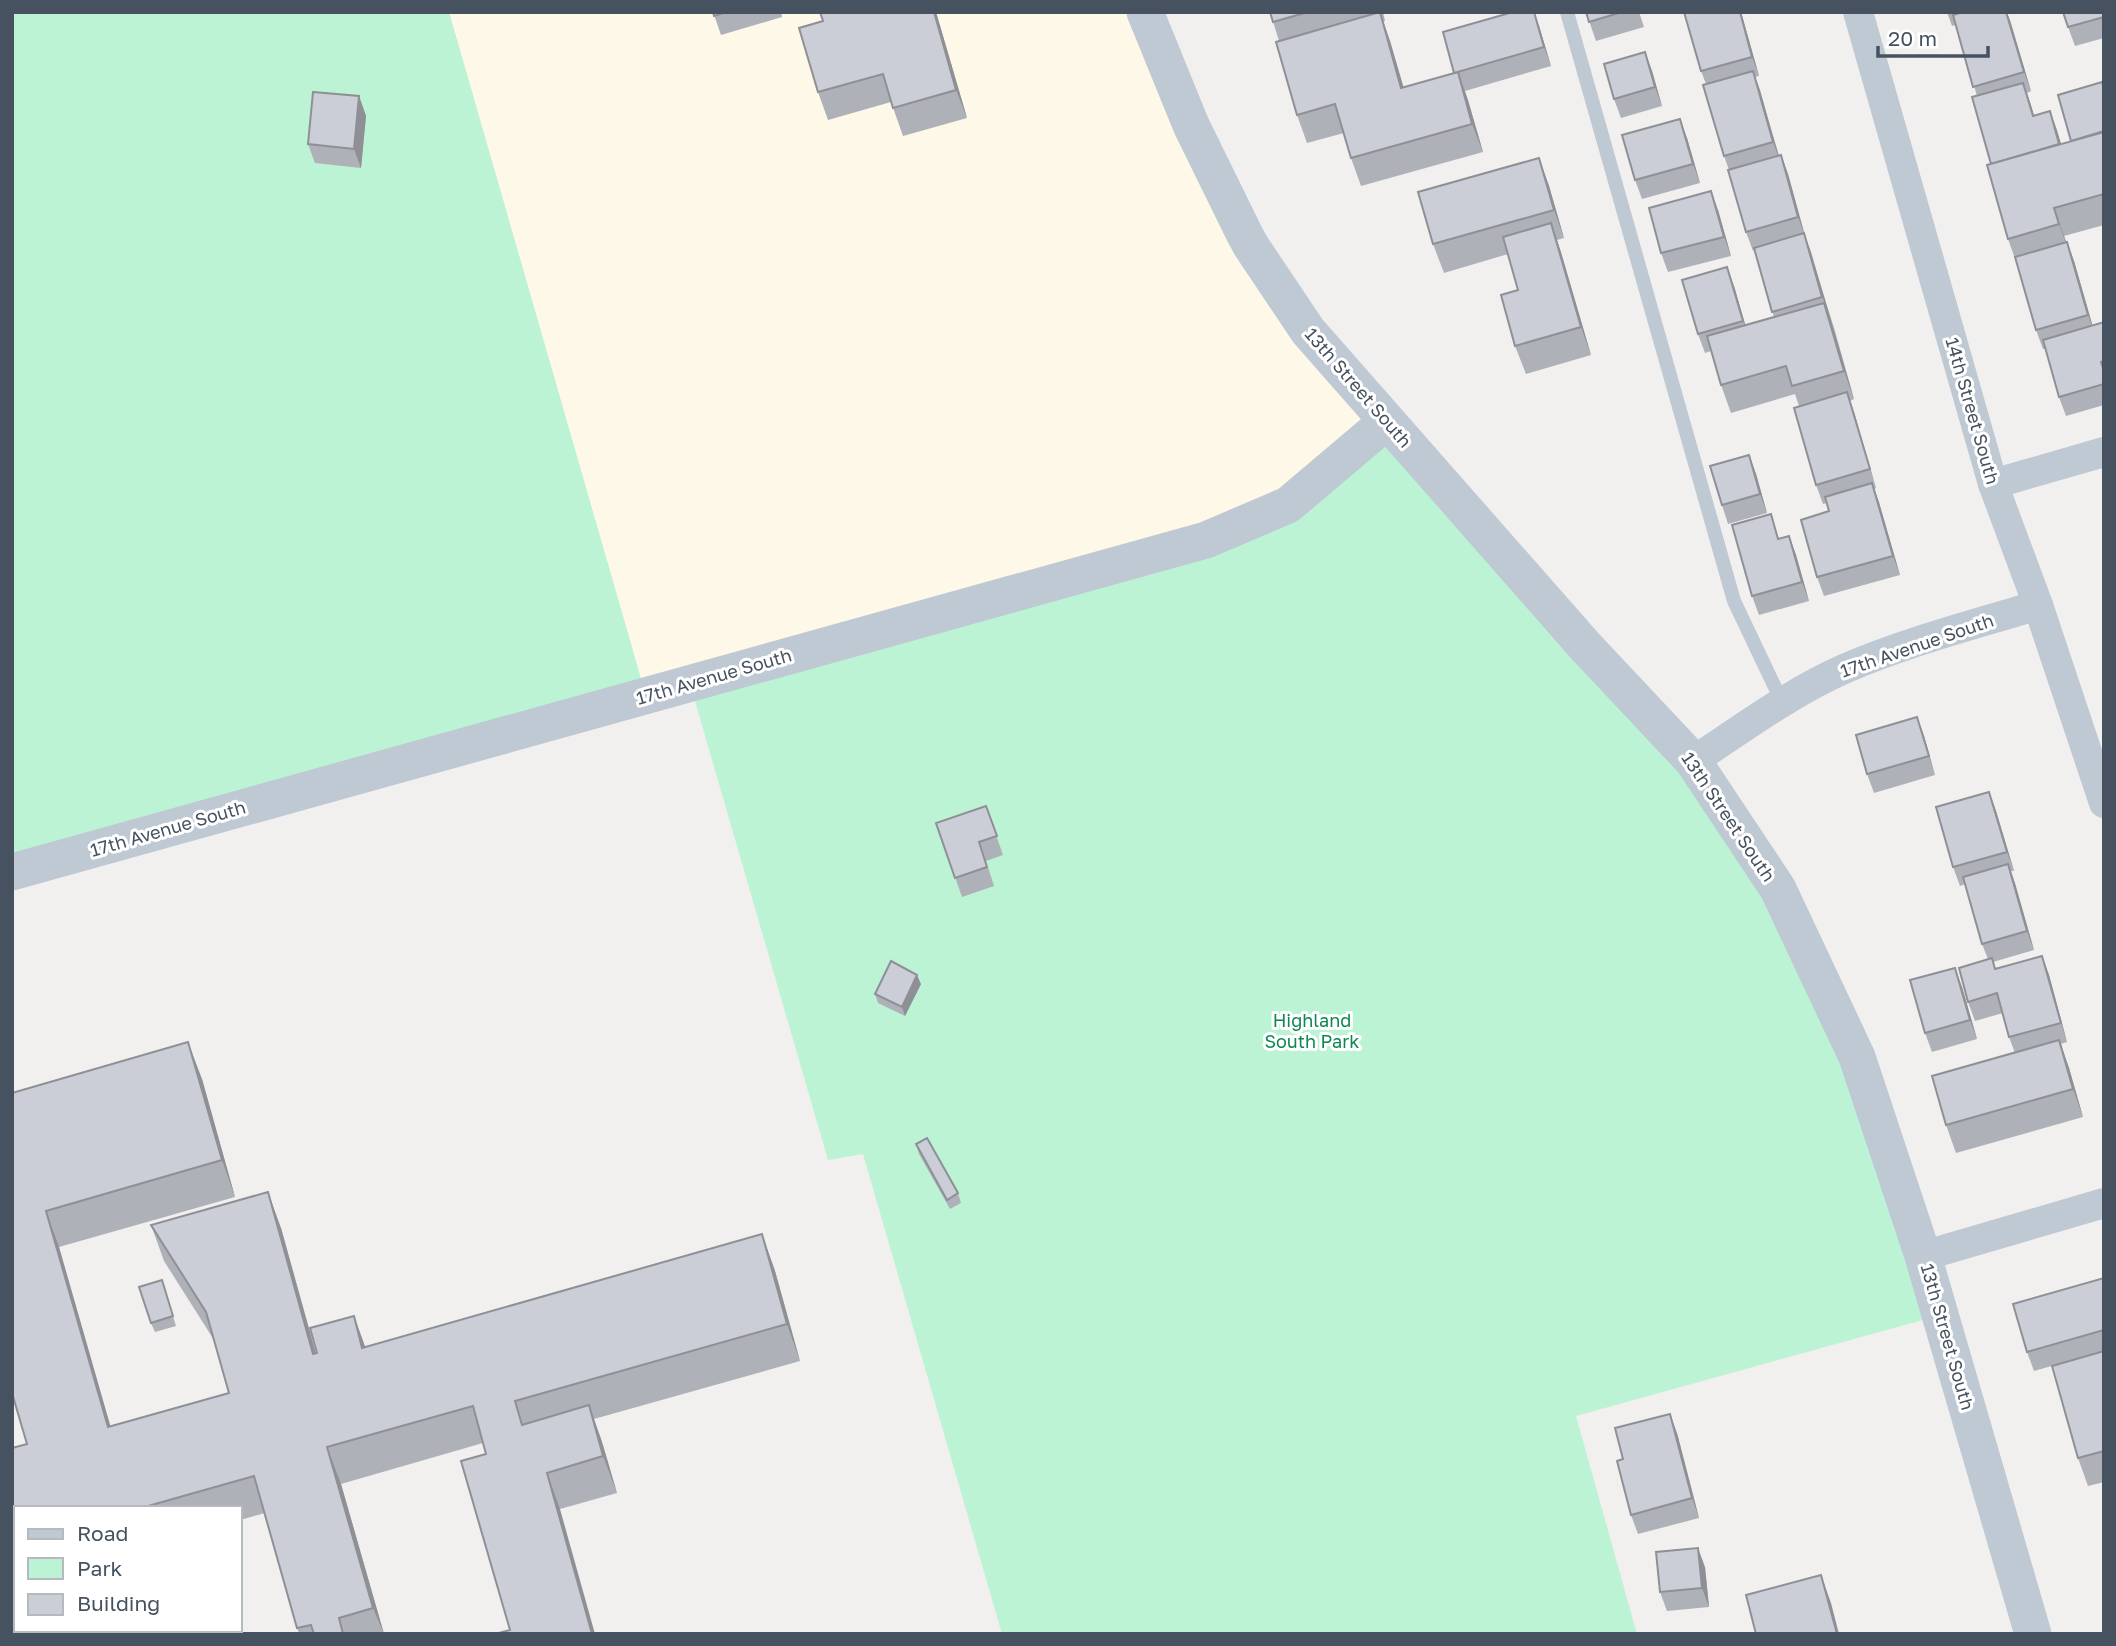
<svg xmlns="http://www.w3.org/2000/svg" width="2116" height="1646" font-family="'Golos Text',sans-serif">
	<style>
		.commercial { fill: #fdf8e8 }
		.green { fill: #bbf3d4 }
		.lines { fill: none; stroke-linecap: round; stroke-linejoin: round }
		.service { stroke: #bfc9d3; stroke-width: 14 }
		.minor { stroke: #bfc9d3; stroke-width: 30 }
		.tertiary { stroke: #bfc9d3; stroke-width: 37 }
		.wall { fill: #afb1b8 }
		.shaded-wall { fill: #8e9096 }
		.building { fill: #cbced6; stroke: #8e9096; stroke-width: 2 }
		.labels { text-anchor: middle; stroke-width: 6; stroke-linejoin: round; paint-order: stroke }
		.street-label { font-size: 18px; fill: #46525f; stroke: #fff }
		.park-label { font-size: 18px; fill: #0f8752; stroke: #fff }
	</style>
	<rect width="100%" height="100%" fill="#f2f0ef"/>
	<path class="commercial" d="M449,12H1145L1191,125L1386,422L1288,505L646,696Z"/>
	<g class="green">
		<path d="M12,12H449L646,696L12,872Z"/>
		<path d="M1386,422L1778,889L1941,1315L1576,1416L1637,1634H1002L863,1154L828,1160L690,684L1206,540Z"/>
	</g>
	<g class="lines">
		<path class="service" d="M1567,12L1734,601L1782,702"/>
		<g class="minor">
			<path d="M1858,12L1993,484L2038,605L2104,803"/>
			<path d="M1993,484L2104,452"/>
			<path d="M1693,761C1742,729 1790,693 1844,669C1906,642 1973,625 2038,605"/>
			<path d="M1923,1256L2104,1203"/>
		</g>
		<g class="tertiary">
			<path d="M1145,12L1191,125L1244,233L1251,246L1308,331L1585,646L1693,761L1778,889L1857,1057L1923,1256L2033,1634"/>
			<path d="M12,872L1206,540L1288,505L1386,422"/>
		</g>
	</g>
	<g class="wall">
		<path d="M713,12H781L782,17L721,35Z"/>
		<path d="M936,12L967,118L903,136L891,102L828,120L818,92Z"/>
		<path d="M1270,12H1383L1385,21L1383,22L1390,41L1403,87L1454,73L1539,26L1551,66L1465,91L1483,152L1361,186L1351,158L1344,133L1307,143L1297,115L1279,41Z"/>
		<path d="M1586,12H1639L1644,27L1596,41Z"/>
		<path d="M1741,12L1759,76L1755,77L1779,155H1781L1788,174L1805,236L1835,331L1854,399L1850,401L1876,488L1874,489L1900,575L1824,596L1817,577L1829,511L1827,503L1823,504L1816,485L1799,406L1795,394L1731,413L1721,385L1711,351L1705,353L1698,334L1734,286L1745,325L1774,317L1754,250L1753,251L1746,232L1729,170L1724,156L1706,84L1701,71Z"/>
		<path d="M1947,12H2007L2031,91L2027,93L2034,116L2050,111L2061,144L2071,141L2104,87V225L2064,236L2074,261L2092,325L2104,322V405L2066,416L2059,397L2045,349H2043L2036,330L2018,267L2008,239L1977,96L1956,25L1952,26Z"/>
		<path d="M2104,12V38L2075,46L2068,27Z"/>
		<path d="M1645,52L1652,71L1662,106L1621,118L1614,99Z"/>
		<path d="M359,96L366,116L361,168L315,163L308,144Z"/>
		<path d="M1687,138L1700,183L1642,199L1635,180Z"/>
		<path d="M1539,158L1549,186L1564,238L1557,240L1591,355L1526,374L1515,346L1518,290L1508,254L1444,273L1433,244Z"/>
		<path d="M1718,210L1731,256L1668,272L1661,253Z"/>
		<path d="M1749,455L1756,474L1767,513L1728,524L1722,505Z"/>
		<path d="M1789,536L1796,555L1809,601L1759,615L1752,596L1780,538Z"/>
		<path d="M1917,717L1924,736L1935,775L1874,793L1867,774Z"/>
		<path d="M1989,792L1996,811L2014,871H2011L2034,950L1993,962L1996,969L2042,956L2049,975L2067,1042L2061,1044L2069,1068L2083,1117L1956,1153L1946,1125L2015,1053L2009,1037L2003,1013L1975,1021L1968,1002L1988,959L1982,944L1965,884L1960,886L1953,867Z"/>
		<path d="M986,806L1003,855L986,861L994,886L962,897L936,823Z"/>
		<path d="M921,984L905,1016L878,1003L875,994Z"/>
		<path d="M1962,987L1977,1039L1932,1052L1925,1033Z"/>
		<path d="M202,1079L235,1197L59,1247L110,1426L229,1393L214,1340L164,1261L151,1225L281,1228L316,1353L354,1316L365,1347L762,1234L775,1271L800,1361L594,1419L602,1442L617,1493L560,1509L510,1630L486,1454L483,1443L341,1484L384,1634H299L265,1513L240,1520V1508H16V1628L12,1629V1448L27,1444L12,1093Z"/>
		<path d="M916,1144L958,1193L961,1203L950,1209L919,1154Z"/>
		<path d="M2104,1278V1351L2034,1371L2027,1352Z"/>
		<path d="M162,1280L176,1326L155,1332L151,1323Z"/>
		<path d="M2104,1351V1482L2088,1486L2078,1458Z"/>
		<path d="M1677,1433L1699,1518L1638,1534L1631,1515L1623,1459Z"/>
		<path d="M1705,1567L1709,1607L1667,1611L1660,1592Z"/>
	</g>
	<g class="shaded-wall">
		<path d="M934,12H936L967,118L956,90Z"/>
		<path d="M1380,12L1390,41L1412,116L1401,88Z"/>
		<path d="M1534,12L1539,26L1551,66L1544,47Z"/>
		<path d="M1740,12H1741L1759,76L1752,57Z"/>
		<path d="M2006,12L2010,20L2031,91L2024,72Z"/>
		<path d="M1645,52L1652,71L1662,106L1655,87Z"/>
		<path d="M1753,71L1760,90L1780,161L1773,142Z"/>
		<path d="M1458,72L1468,100L1483,152L1472,124Z"/>
		<path d="M2023,83L2030,102L2040,135L2033,116Z"/>
		<path d="M359,96L366,116L361,168L354,149Z"/>
		<path d="M2050,111L2057,130L2067,165L2060,146Z"/>
		<path d="M1680,119L1687,138L1700,183L1693,164Z"/>
		<path d="M1781,155L1788,174L1805,236L1798,217Z"/>
		<path d="M1539,158L1549,186L1564,238L1554,210Z"/>
		<path d="M1711,191L1718,210L1731,256L1724,237Z"/>
		<path d="M2054,208L2064,236L2069,252L2059,224Z"/>
		<path d="M1551,223L1561,252L1591,355L1581,327Z"/>
		<path d="M1804,233L1811,252L1854,399L1844,371Z"/>
		<path d="M2067,242L2074,261L2095,334L2088,315Z"/>
		<path d="M1727,267L1734,286L1750,341L1743,321Z"/>
		<path d="M1847,392L1854,412L1876,488L1870,469Z"/>
		<path d="M1749,455L1756,474L1767,513L1760,494Z"/>
		<path d="M1872,483L1879,502L1900,575L1893,556Z"/>
		<path d="M1789,536L1796,555L1809,601L1802,582Z"/>
		<path d="M1917,717L1924,736L1935,775L1929,756Z"/>
		<path d="M1989,792L1996,811L2014,871L2007,852Z"/>
		<path d="M2008,864L2015,883L2034,950L2027,931Z"/>
		<path d="M2042,956L2049,975L2067,1042L2061,1023Z"/>
		<path d="M1955,968L1962,987L1977,1039L1970,1020Z"/>
		<path d="M917,975L921,984L905,1016L902,1007Z"/>
		<path d="M2059,1040L2069,1068L2083,1117L2073,1089Z"/>
		<path d="M188,1042L202,1079L235,1197L222,1160Z"/>
		<path d="M268,1192L281,1228L326,1391L313,1354Z"/>
		<path d="M46,1211L59,1247L121,1463L108,1427Z"/>
		<path d="M762,1234L775,1271L800,1361L787,1324Z"/>
		<path d="M354,1316L367,1352L362,1348Z"/>
		<path d="M589,1405L602,1442L617,1493L603,1456Z"/>
		<path d="M1670,1414L1677,1433L1699,1518L1692,1498Z"/>
		<path d="M327,1447L341,1484L384,1634L373,1608Z"/>
		<path d="M547,1473L560,1509L595,1634H592Z"/>
		<path d="M1698,1548L1705,1567L1709,1607L1702,1588Z"/>
		<path d="M1821,1575L1831,1603L1839,1634H1837Z"/>
	</g>
	<g class="building">
		<path d="M713,12H726L714,16Z"/>
		<path d="M820,12H934L956,90L893,108L883,74L818,92L799,28L823,21Z"/>
		<path d="M1270,12H1308L1273,22Z"/>
		<path d="M1380,12L1401,88L1458,72L1472,124L1351,158L1335,104L1297,115L1276,42Z"/>
		<path d="M1513,12H1534L1544,47L1454,73L1443,32Z"/>
		<path d="M1586,12H1622L1589,22Z"/>
		<path d="M1684,12H1740L1752,57L1701,71Z"/>
		<path d="M1963,12H2006L2024,72L1973,87L1953,15Z"/>
		<path d="M2063,12H2104V17L2068,27Z"/>
		<path d="M1645,52L1655,87L1614,99L1604,64Z"/>
		<path d="M1753,71L1773,142L1724,156L1703,85Z"/>
		<path d="M2102,82L2104,89V131L2071,141L2058,95Z"/>
		<path d="M2023,83L2033,116L2050,111L2059,144L1991,164L1972,97Z"/>
		<path d="M313,92L359,96L354,149L308,144Z"/>
		<path d="M1680,119L1693,164L1635,180L1622,135Z"/>
		<path d="M2104,132V194L2054,208L2059,224L2008,239L1987,165Z"/>
		<path d="M1781,155L1798,217L1746,232L1728,170Z"/>
		<path d="M1539,158L1554,210L1433,244L1418,192Z"/>
		<path d="M1711,191L1724,237L1661,253L1649,208Z"/>
		<path d="M1551,223L1581,327L1515,346L1501,295L1518,290L1503,237Z"/>
		<path d="M1804,233L1822,297L1772,312L1754,248Z"/>
		<path d="M2067,242L2088,315L2036,330L2015,257Z"/>
		<path d="M1727,267L1743,321L1698,334L1682,280Z"/>
		<path d="M1824,303L1844,371L1792,386L1786,366L1721,385L1707,336Z"/>
		<path d="M2104,322V361L2101,362L2104,371V384L2059,397L2043,340Z"/>
		<path d="M1847,392L1870,469L1816,485L1794,408Z"/>
		<path d="M1749,455L1760,494L1722,505L1710,466Z"/>
		<path d="M1872,483L1893,556L1817,577L1801,520L1829,511L1825,497Z"/>
		<path d="M1771,514L1778,539L1789,536L1802,582L1752,596L1732,525Z"/>
		<path d="M1917,717L1929,756L1867,774L1856,735Z"/>
		<path d="M1989,792L2007,852L1953,867L1936,807Z"/>
		<path d="M986,806L997,836L979,842L987,867L955,878L936,823Z"/>
		<path d="M2008,864L2027,931L1982,944L1963,877Z"/>
		<path d="M2042,956L2061,1023L2009,1037L1997,993L1968,1002L1959,968L1992,958L1995,969Z"/>
		<path d="M891,961L917,975L902,1007L875,994Z"/>
		<path d="M1955,968L1970,1020L1925,1033L1910,980Z"/>
		<path d="M2059,1040L2073,1089L1946,1125L1932,1076Z"/>
		<path d="M188,1042L222,1160L46,1211L108,1427L229,1393L206,1312L151,1225L268,1192L313,1354L317,1353L310,1328L354,1316L362,1348L762,1234L787,1324L515,1401L522,1425L589,1405L603,1456L547,1473L592,1634H495L510,1630L461,1461L486,1454L473,1406L327,1447L373,1608L339,1618L343,1634H314L311,1625L297,1628L254,1476L141,1508H16V1587L12,1588V1448L27,1444L12,1393V1093Z"/>
		<path d="M927,1138L958,1193L947,1200L916,1144Z"/>
		<path d="M2104,1278V1330L2027,1352L2013,1304Z"/>
		<path d="M162,1280L173,1316L151,1323L139,1287Z"/>
		<path d="M2104,1351V1451L2078,1458L2052,1366Z"/>
		<path d="M1670,1414L1692,1498L1631,1515L1617,1461L1623,1459L1615,1428Z"/>
		<path d="M1698,1548L1702,1588L1660,1592L1656,1552Z"/>
		<path d="M1821,1575L1837,1634H1756L1746,1595Z"/>
		<path d="M78,1630H164L165,1634H79Z"/>
	</g>
	<g class="labels">
		<g class="street-label">
			<text transform="translate(1358 388) rotate(49)" y="6">13th Street South</text>
			<text transform="translate(1972 411) rotate(74)" y="6">14th Street South</text>
			<text transform="translate(1917 646) rotate(-19)" y="6">17th Avenue South</text>
			<text transform="translate(714 677) rotate(-16)" y="6">17th Avenue South</text>
			<text transform="translate(1728 817) rotate(56)" y="6">13th Street South</text>
			<text transform="translate(168 829) rotate(-16)" y="6">17th Avenue South</text>
			<text transform="translate(1947 1337) rotate(74)" y="6">13th Street South</text>
		</g>
		<g class="park-label">
			<text x="1312" y="1027">Highland<tspan x="1312" dy="21">South Park</tspan></text>
		</g>
	</g>
	<rect width="2116" height="1646" fill="none" stroke="#46525f" stroke-width="28"/>
	<rect x="14" y="1506" width="228" height="126" fill="#ffffff" stroke="#b5babf" stroke-width="2"/>
	<rect x="28" y="1529" width="35" height="10" fill="#bfc9d3" stroke="#b5babf" stroke-width="2"/>
	<text x="77" y="1541" font-size="21" fill="#46525f">Road</text>
	<rect x="28" y="1558" width="35" height="21" fill="#bbf3d4" stroke="#b5babf" stroke-width="2"/>
	<text x="77" y="1576" font-size="21" fill="#46525f">Park</text>
	<rect x="28" y="1594" width="35" height="21" fill="#cbced6" stroke="#b5babf" stroke-width="2"/>
	<text x="77" y="1611" font-size="21" fill="#46525f">Building</text>
	<path d="M1878 46v10h110v-10" fill="none" stroke="#46525f" stroke-width="3.5"/>
	<text x="1888" y="46" font-size="21" fill="#46525f" stroke="#ffffff" stroke-width="5" paint-order="stroke">20 m</text>
</svg>
